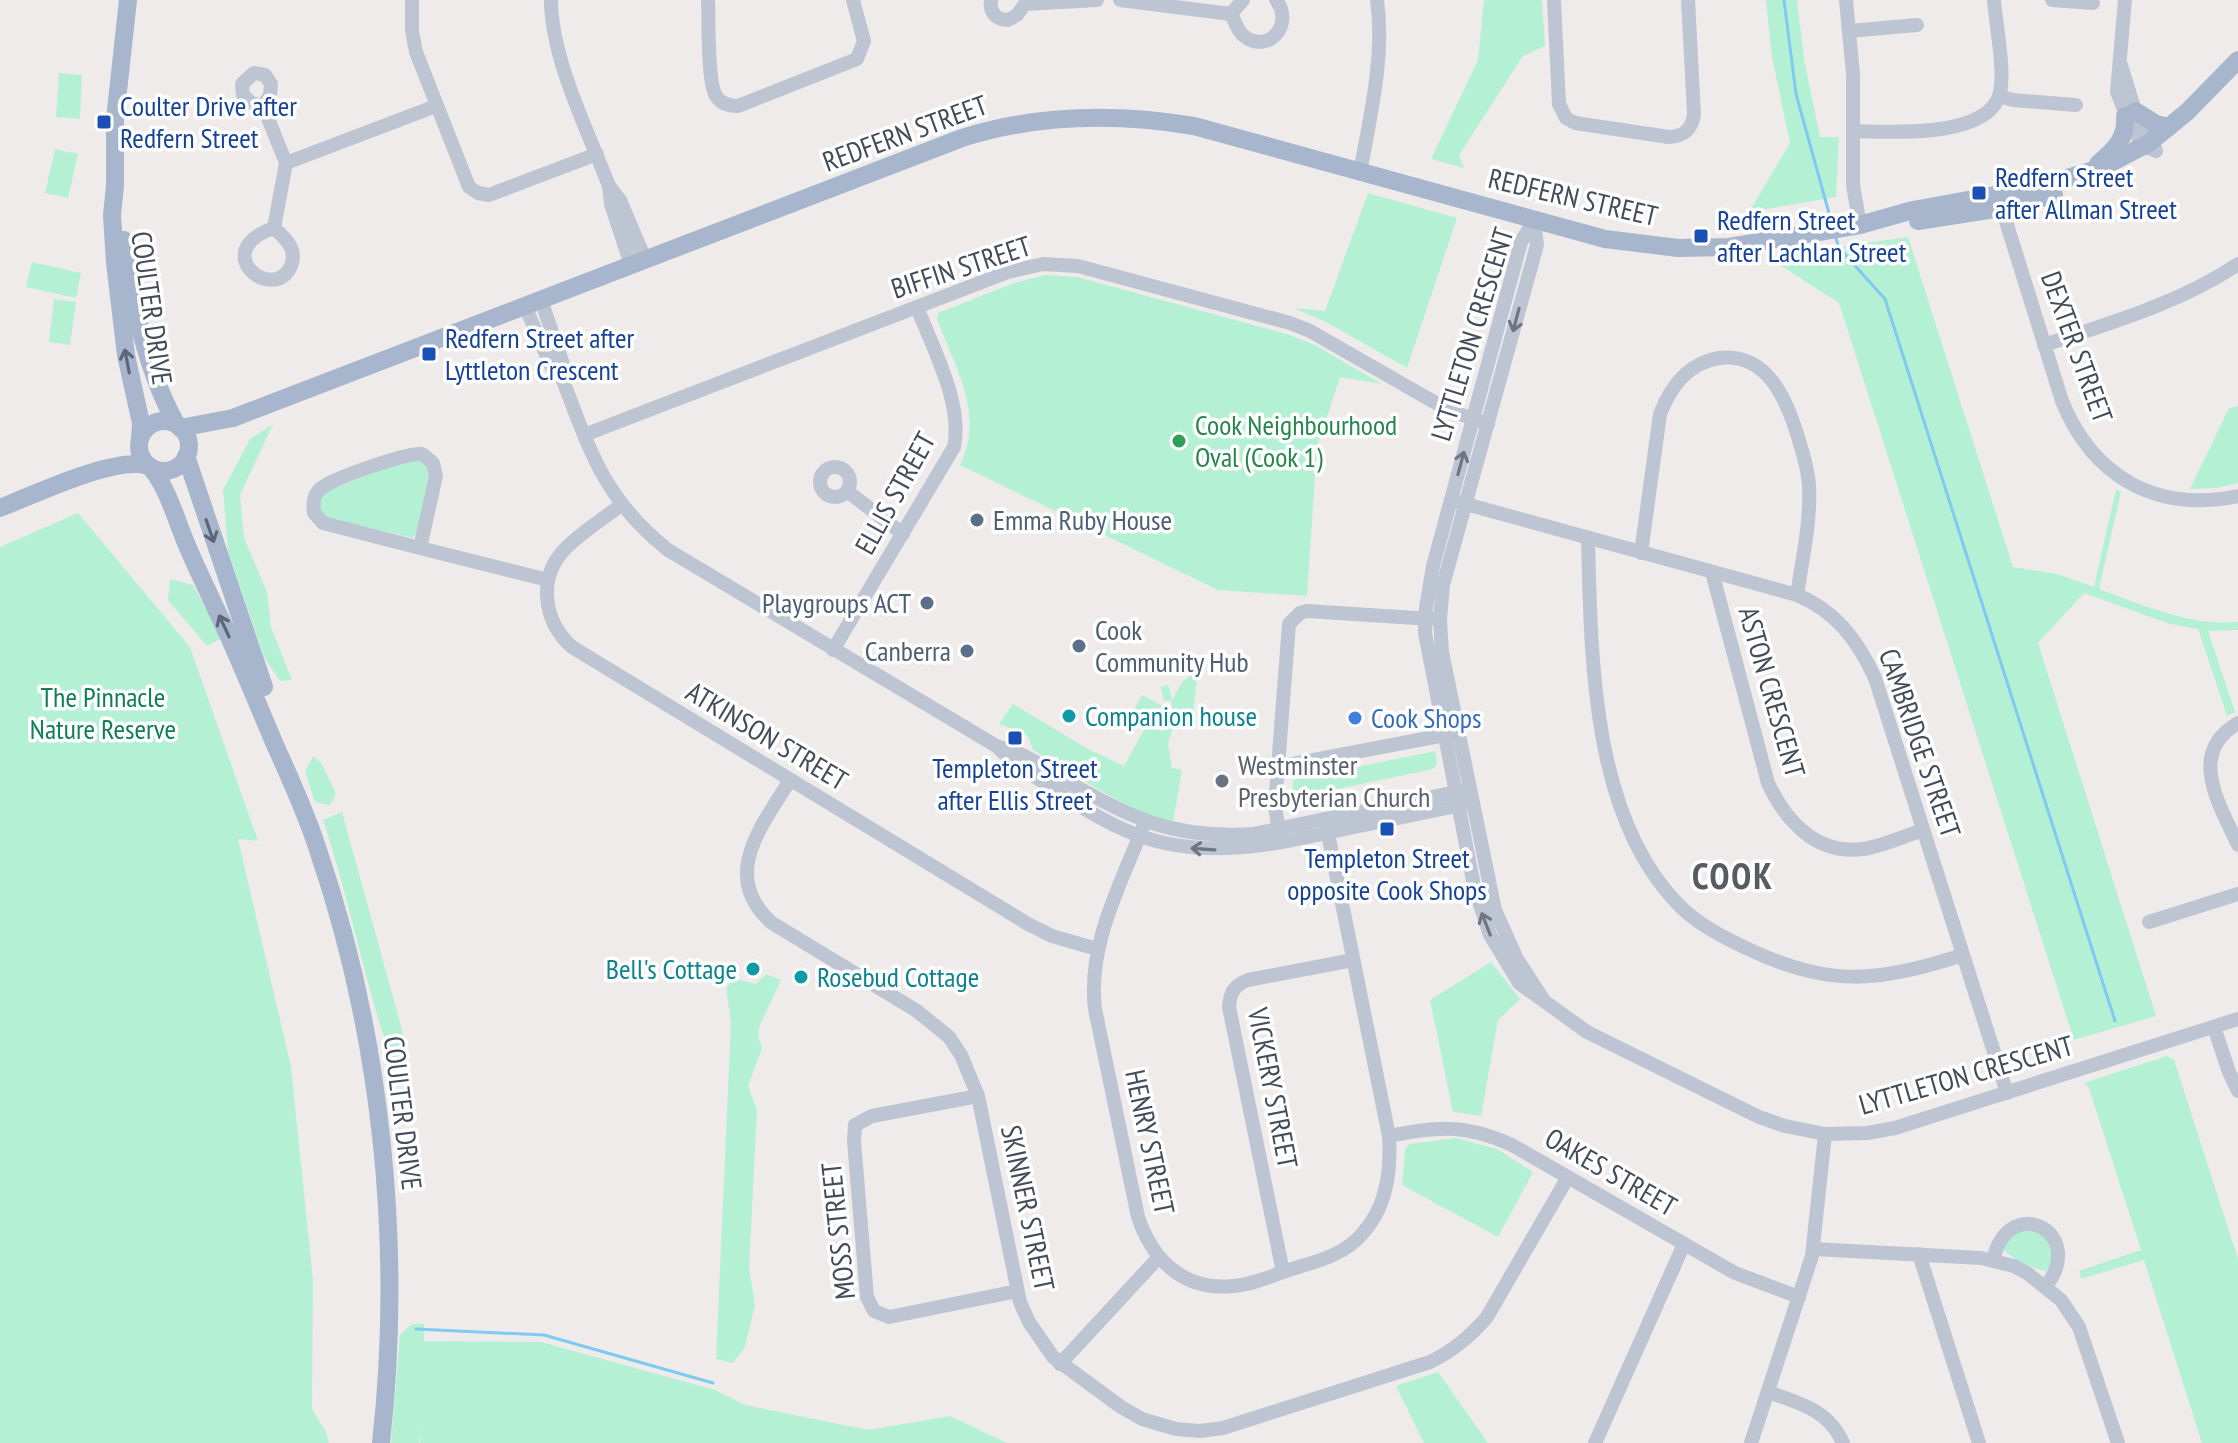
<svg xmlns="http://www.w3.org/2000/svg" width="2238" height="1443" font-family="'PT Sans Narrow',sans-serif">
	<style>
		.green { fill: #b4f1d4 }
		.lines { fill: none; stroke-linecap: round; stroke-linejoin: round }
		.stream { stroke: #7ecaf1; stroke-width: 3 }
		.minor { stroke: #bdc5d2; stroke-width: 14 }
		.major { stroke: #a8b6cd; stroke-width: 18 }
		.oneway { stroke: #6e7684 }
		.oneway2 { stroke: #5c6677 }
		.transit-dot { fill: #1a4fb4; stroke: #fff; stroke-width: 3 }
		.leisure-dot { fill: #2e9e5b; stroke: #fff; stroke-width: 3 }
		.service-dot { fill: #5c6f8a; stroke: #fff; stroke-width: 3 }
		.culture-dot { fill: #0f9aa8; stroke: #fff; stroke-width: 3 }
		.shop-dot { fill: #3f7fe0; stroke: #fff; stroke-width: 3 }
		.worship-dot { fill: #6b7280; stroke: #fff; stroke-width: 3 }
		.labels { text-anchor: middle; stroke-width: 7; stroke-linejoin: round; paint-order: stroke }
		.transit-label { font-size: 28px; fill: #164399; stroke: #fff; text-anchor: start }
		.street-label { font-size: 28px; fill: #434c5a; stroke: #fff }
		.leisure-label { font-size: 28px; fill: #27864d; stroke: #fff; text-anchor: start }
		.service-label { font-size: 28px; fill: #4e5e75; stroke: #fff; text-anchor: start }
		.park-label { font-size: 28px; fill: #107f56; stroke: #fff }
		.culture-label { font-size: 28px; fill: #0d838f; stroke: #fff; text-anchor: start }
		.shop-label { font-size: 28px; fill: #366cbe; stroke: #fff; text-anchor: start }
		.worship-label { font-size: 28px; fill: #5b616d; stroke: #fff; text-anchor: start }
		.district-label { font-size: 36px; font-weight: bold; letter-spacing: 2px; fill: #585b61; stroke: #fff }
	</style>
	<rect width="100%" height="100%" fill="#efebeb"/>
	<g class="green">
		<path d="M1484,0H1542L1545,46L1523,56L1459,155L1464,168L1431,159L1478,60Z"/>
		<path d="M1766,0H1797L1804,59L1820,137H1839L1836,197L1749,212L1790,143L1772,57Z"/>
		<path d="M59,73L82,75L80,119L56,117Z"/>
		<path d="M55,149L78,154L68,198L45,193Z"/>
		<path d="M1368,193L1457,218L1407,368L1328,323L1294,308L1325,311Z"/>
		<path d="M1908,237L2013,567L2058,574L2094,587L2116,489L2121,492L2099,589C2143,605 2189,626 2238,622V630L2208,631L2235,712L2227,716L2198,629L2170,624L2084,593L2038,643L2156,1016L2070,1041L2072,1034L1839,303L1768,257Z"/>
		<path d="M32,262L81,273L76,298L26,287Z"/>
		<path d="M1045,275L1077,277L1287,334L1315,345L1382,384L1340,377L1317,447L1307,596L1218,590L960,465C985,414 955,367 937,319L938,313L1014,283Z"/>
		<path d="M54,299L76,302L70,345L49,342Z"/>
		<path d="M2238,406V483L2216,488L2190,489L2229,408Z"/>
		<path d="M273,424L240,495L244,538L267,592L271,627L292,680L280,681L264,657L228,551L223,490L250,439Z"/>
		<path d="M411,458L421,459L431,472L417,532L413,538L326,518C317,508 319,503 324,492Z"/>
		<path d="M78,513L190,647L258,841L238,839L291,1067L313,1280L312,1409L325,1430L329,1443H0V547Z"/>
		<path d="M170,579L193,585L222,638L207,646L168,600Z"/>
		<path d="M1193,674L1197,680L1192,722L1172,730L1168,744L1172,768L1182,770L1173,823C1123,809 1078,776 1033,750L1028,736L999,724L1013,704L1088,749L1124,766L1149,721L1161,731L1167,728L1134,709L1142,695L1173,711L1171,700L1164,701L1161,687L1168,685L1172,700L1183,681Z"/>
		<path d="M1435,751L1437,764L1433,769L1299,797L1292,791L1293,780Z"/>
		<path d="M313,756L322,764L336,794L330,805L315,802L305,771Z"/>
		<path d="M342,812L409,1055L397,1075C366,992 351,904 323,820Z"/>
		<path d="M1491,962L1520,999L1498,1020L1481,1116L1453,1112L1430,1000Z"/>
		<path d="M766,974L781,980L760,1025L758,1035L762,1048L748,1086L757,1110L749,1268L755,1305L745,1347L733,1363L716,1359L731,1021L726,989L733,978L756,984Z"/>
		<path d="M2167,1056L2174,1060L2238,1259V1443H2202L2144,1260L2081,1279L2079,1271L2141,1250L2089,1088L2084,1083Z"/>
		<path d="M1456,1138L1497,1149L1533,1172L1498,1237L1402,1185L1405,1149L1409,1144Z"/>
		<path d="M2025,1228L2044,1234L2054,1259L2047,1271C2035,1270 2012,1259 2004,1250L2005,1240Z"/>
		<path d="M412,1324H424V1341L541,1342L715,1390L745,1405L868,1430L950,1416L1007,1443H420V1429L419,1443H391L400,1335Z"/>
		<path d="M1438,1372L1488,1443H1424L1396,1386Z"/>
	</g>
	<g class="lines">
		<g class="stream">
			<path d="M1784,0L1796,94L1832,224"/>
			<path d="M1835,235L1839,248L1885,299L2115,1021"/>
			<path d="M416,1329L544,1335L713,1383"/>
		</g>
		<g class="minor">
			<path d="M412,0V31L416,52L469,187L478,193L489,195L597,154"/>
			<path d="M551,0C551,58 588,131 609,186L620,200L645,259"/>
			<path d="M708,0C709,20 707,82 716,96C721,104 729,106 738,106L857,59L864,41L853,0"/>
			<path d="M991,0C989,12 996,20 1008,20L1017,15L1025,4L1097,0"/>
			<path d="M1120,0L1231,14"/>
			<path d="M1554,0L1559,104L1566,118L1575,123L1669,137C1685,136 1692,129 1694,114L1688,0"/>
			<path d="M1846,0L1853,74V185L1860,225"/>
			<path d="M2052,0L2093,3"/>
			<path d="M2125,0L2117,92L2131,127L2144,146L2156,151"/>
			<path d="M1231,14C1235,21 1237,31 1244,36C1268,55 1295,24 1276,0"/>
			<path d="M1231,14L1243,0"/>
			<path d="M1849,31L1917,25"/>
			<path d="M2121,65L2135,111L2155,148"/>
			<path d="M254,73L265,75L271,84L270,95L263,106L251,103L243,95L242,84Z"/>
			<path d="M1999,96L2013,100L2076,105"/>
			<path d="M263,106L286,163L436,106"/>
			<path d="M1853,131C1889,132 1989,139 2000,93C2005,68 1996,27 1994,0"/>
			<path d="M1360,173C1370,116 1385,57 1377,0"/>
			<path d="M609,186L611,204L631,265"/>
			<path d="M1999,199L2062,401C2093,477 2156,513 2238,496"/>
			<path d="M1534,221L1521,242L1433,566L1426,608L1425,633L1474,886L1490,935L1519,983L1587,1032L1759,1117L1785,1126L1825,1134L1867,1133L1895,1128L2238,1019"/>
			<path d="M1534,221L1537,245L1443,585L1440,620L1442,652L1495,910L1517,959L1543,999"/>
			<path d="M274,228C285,238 298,249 291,266C273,305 207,251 274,228Z"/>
			<path d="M274,228L286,163"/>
			<path d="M541,300L563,364L562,378"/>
			<path d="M525,306L552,368L562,378C590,451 604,499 668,550L998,747L1011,761C1051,786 1092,818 1137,835C1205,860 1272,845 1340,830C1384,821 1428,812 1471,803"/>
			<path d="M2044,345C2110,323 2180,303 2238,264"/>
			<path d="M584,435L1008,272L1043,264L1078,266L1290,323L1310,331L1448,410L1488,424"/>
			<circle cx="835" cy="482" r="15"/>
			<path d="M847,491L903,534"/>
			<path d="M1451,500L1797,595C1836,611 1858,641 1875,678L2007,1093"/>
			<path d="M621,505C603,519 582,532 566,548C537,577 543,621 572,647L1028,924L1052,936L1097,949"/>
			<path d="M1588,538C1591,654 1591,813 1676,902C1695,923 1721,936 1746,948C1829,988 1878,982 1963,955"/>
			<path d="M420,548L323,523L314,513C313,504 313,496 320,489C330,479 408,452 422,454L433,463L436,476L420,548L548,580"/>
			<path d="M1641,553L1660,414C1671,386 1688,363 1719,358C1768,352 1787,401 1798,437C1803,453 1808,469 1809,485C1811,522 1802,560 1797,595"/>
			<path d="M1712,572L1768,783C1786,822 1817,855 1863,849C1883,846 1904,836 1923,830"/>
			<path d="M833,650L954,447C963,403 933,349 917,307"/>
			<path d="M2238,723C2186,753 2220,805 2238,845"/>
			<path d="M998,747C1023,751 1044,768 1065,780C1133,819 1172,839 1253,834L1461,791"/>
			<path d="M1277,767L1450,734"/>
			<path d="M790,780C762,826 719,876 772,923L917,1011L949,1037L961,1055L978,1096L1020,1302L1029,1322L1053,1357L1121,1407L1142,1419L1176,1429L1200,1431L1223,1428L1430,1362C1453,1351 1470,1337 1487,1317L1568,1177"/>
			<path d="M1145,822C1122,882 1087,944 1095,1009L1138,1217C1153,1261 1184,1291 1233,1286C1253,1285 1273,1275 1292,1269C1318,1261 1344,1255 1362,1234C1387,1207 1391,1171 1389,1136L1325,819"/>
			<path d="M1280,838L1275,806L1289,624L1300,613L1307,611L1431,619"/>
			<path d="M2149,922L2238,894"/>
			<path d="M2214,1027L2229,1072L2238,1091"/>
			<path d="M978,1096L872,1116L855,1125L854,1141L867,1297L874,1311L889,1317L1017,1291"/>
			<path d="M1389,1136C1438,1126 1466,1124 1512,1145L1735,1273L1799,1297"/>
			<path d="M1814,1249L1981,1258L2014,1266L2027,1273L2061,1300L2079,1327L2118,1443"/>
			<path d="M1919,1254L1979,1443"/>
			<path d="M1993,1260C2009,1191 2088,1233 2046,1286"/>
			<path d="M1283,1272L1229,1007C1230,993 1234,985 1248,980L1353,960"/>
			<path d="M1060,1364L1158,1258"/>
			<path d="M1768,1392C1799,1403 1829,1410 1843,1443"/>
			<path d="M1595,1443L1684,1244"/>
			<path d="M1751,1443L1812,1256L1825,1134"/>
		</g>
		<g class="major">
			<path d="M128,0L115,119V186L112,215L115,263L126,355L141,423L140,438"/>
			<path d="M2135,111L2156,124L2169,127"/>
			<path d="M2098,164C2114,150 2127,139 2125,116"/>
			<path d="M1918,221L2001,208L2054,195"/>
			<path d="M124,240C130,297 148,375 177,425"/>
			<circle cx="164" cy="446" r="25"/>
			<path d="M180,428L233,418L962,138C1038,114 1116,113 1194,126L1605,239L1678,248L1729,247L1860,225L1913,210L2033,188L2101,168L2149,143L2187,112L2238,60"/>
			<path d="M186,456L264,687"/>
			<path d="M150,467C168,488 175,517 186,543C195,565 206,587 216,609C238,654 256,701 276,747C291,780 306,813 317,847C382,1036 403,1245 381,1443"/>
			<path d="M0,508C33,495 117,455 148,466"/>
		</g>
	</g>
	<defs><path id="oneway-shaft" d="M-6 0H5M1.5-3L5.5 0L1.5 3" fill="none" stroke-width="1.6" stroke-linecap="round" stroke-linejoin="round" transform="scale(2)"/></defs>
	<g class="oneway">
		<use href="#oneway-shaft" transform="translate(1516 320) rotate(105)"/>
		<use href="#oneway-shaft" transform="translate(1461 463) rotate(-75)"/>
		<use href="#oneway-shaft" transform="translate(1203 849) rotate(-176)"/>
		<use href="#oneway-shaft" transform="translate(1486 924) rotate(-111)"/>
	</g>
	<g class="oneway2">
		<use href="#oneway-shaft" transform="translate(127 361) rotate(-101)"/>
		<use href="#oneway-shaft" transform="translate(210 531) rotate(71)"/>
		<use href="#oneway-shaft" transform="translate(224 626) rotate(-115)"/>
	</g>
	<g class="transit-dot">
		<rect x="96" y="114" width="16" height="16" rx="4"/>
		<rect x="1971" y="185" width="16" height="16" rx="4"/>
		<rect x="1693" y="228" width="16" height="16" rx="4"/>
		<rect x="421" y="346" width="16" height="16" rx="4"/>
		<rect x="1007" y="730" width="16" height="16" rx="4"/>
		<rect x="1379" y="821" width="16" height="16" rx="4"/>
	</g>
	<circle class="leisure-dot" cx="1179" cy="441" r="8"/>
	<g class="service-dot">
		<circle cx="977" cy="520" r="8"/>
		<circle cx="927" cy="603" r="8"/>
		<circle cx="1079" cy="646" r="8"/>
		<circle cx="967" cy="651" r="8"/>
	</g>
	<g class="culture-dot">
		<circle cx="1069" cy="716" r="8"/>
		<circle cx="753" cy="969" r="8"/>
		<circle cx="801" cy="977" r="8"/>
	</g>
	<circle class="shop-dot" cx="1355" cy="718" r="8"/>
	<circle class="worship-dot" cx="1222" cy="781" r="8"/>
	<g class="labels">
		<g class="transit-label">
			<text x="120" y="116">Coulter Drive after<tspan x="120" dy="32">Redfern Street</tspan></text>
			<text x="1995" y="187">Redfern Street<tspan x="1995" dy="32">after Allman Street</tspan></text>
			<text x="1717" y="230">Redfern Street<tspan x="1717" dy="32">after Lachlan Street</tspan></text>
			<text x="445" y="348">Redfern Street after<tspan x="445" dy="32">Lyttleton Crescent</tspan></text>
			<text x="1015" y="778" text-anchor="middle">Templeton Street<tspan x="1015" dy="32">after Ellis Street</tspan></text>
			<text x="1387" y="868" text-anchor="middle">Templeton Street<tspan x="1387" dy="32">opposite Cook Shops</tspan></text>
		</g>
		<g class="street-label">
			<text transform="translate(905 133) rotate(-20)" y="10">REDFERN STREET</text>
			<text transform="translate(1573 197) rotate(13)" y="10">REDFERN STREET</text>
			<text transform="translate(961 267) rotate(-18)" y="10">BIFFIN STREET</text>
			<text transform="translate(152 308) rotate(82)" y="10">COULTER DRIVE</text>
			<text transform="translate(1472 334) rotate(-73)" y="10">LYTTLETON CRESCENT</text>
			<text transform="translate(2077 347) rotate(70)" y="10">DEXTER STREET</text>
			<text transform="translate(895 493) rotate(-61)" y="10">ELLIS STREET</text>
			<text transform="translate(1772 692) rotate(74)" y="10">ASTON CRESCENT</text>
			<text transform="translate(767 736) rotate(31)" y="10">ATKINSON STREET</text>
			<text transform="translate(1920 743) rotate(71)" y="10">CAMBRIDGE STREET</text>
			<text transform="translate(1966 1075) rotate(-16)" y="10">LYTTLETON CRESCENT</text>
			<text transform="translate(1273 1088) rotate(79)" y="10">VICKERY STREET</text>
			<text transform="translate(403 1113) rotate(83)" y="10">COULTER DRIVE</text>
			<text transform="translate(1150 1142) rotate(78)" y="10">HENRY STREET</text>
			<text transform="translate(1611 1172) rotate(30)" y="10">OAKES STREET</text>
			<text transform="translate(1028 1208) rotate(78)" y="10">SKINNER STREET</text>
			<text transform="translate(838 1231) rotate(-96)" y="10">MOSS STREET</text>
		</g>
		<g class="leisure-label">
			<text x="1195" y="435">Cook Neighbourhood<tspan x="1195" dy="32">Oval (Cook 1)</tspan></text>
		</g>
		<g class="service-label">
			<text x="993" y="530">Emma Ruby House</text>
			<text x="911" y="613" text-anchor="end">Playgroups ACT</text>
			<text x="1095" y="640">Cook<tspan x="1095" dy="32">Community Hub</tspan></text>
			<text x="951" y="661" text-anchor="end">Canberra</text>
		</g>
		<g class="park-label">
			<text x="103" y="707">The Pinnacle<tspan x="103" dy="32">Nature Reserve</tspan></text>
		</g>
		<g class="culture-label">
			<text x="1085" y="726">Companion house</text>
			<text x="737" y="979" text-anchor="end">Bell's Cottage</text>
			<text x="817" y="987">Rosebud Cottage</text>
		</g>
		<g class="shop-label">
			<text x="1371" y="728">Cook Shops</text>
		</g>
		<g class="worship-label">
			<text x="1238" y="775">Westminster<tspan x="1238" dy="32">Presbyterian Church</tspan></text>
		</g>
		<g class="district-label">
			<text x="1733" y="889">COOK</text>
		</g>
	</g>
</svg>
